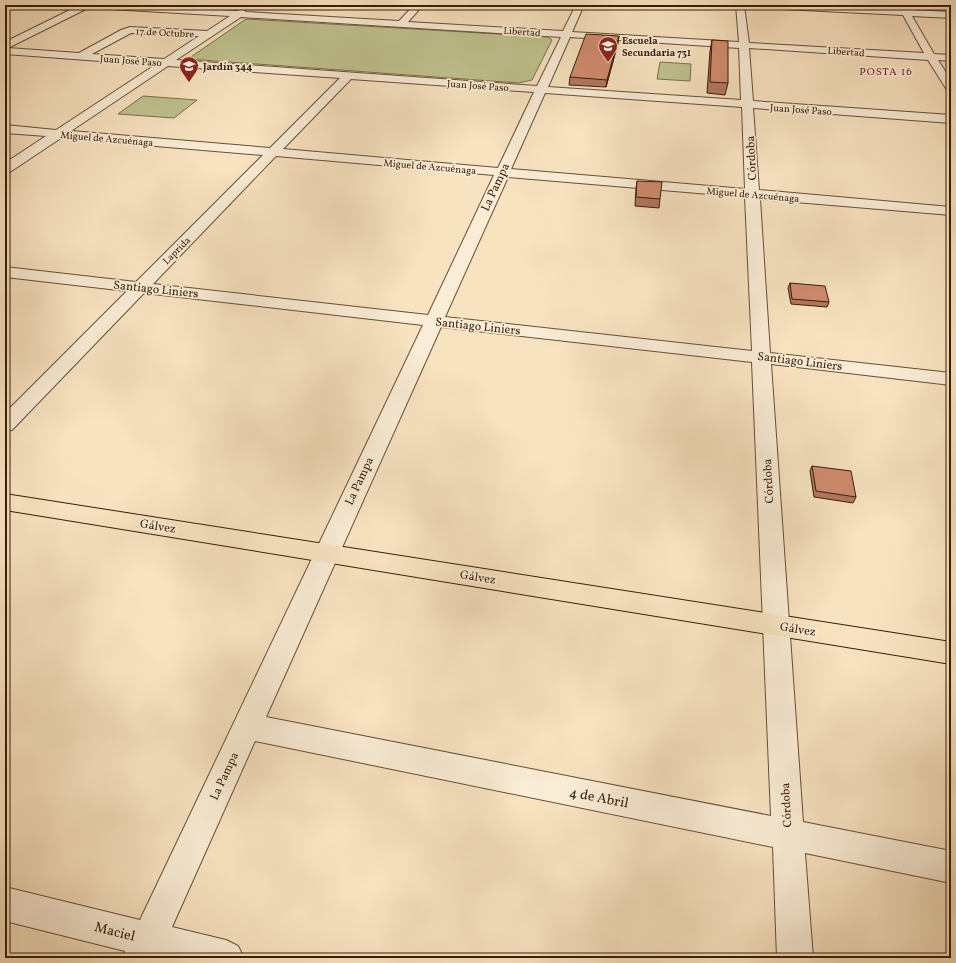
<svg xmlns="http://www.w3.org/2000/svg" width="956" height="963" font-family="Vollkorn,serif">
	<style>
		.green { fill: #c0c390; stroke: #7d704b }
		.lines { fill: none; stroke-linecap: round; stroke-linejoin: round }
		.minor-casing { stroke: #6a4e35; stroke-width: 2 }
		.major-casing { stroke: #3a1c06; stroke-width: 2 }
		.minor { fill: #faedd7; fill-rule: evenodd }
		.major { fill: #f8e3c1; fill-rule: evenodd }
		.wall { fill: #b37860; stroke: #3a1c06 }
		.shaded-wall { fill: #92624e; stroke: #3a1c06 }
		.building { fill: #d08c70; stroke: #3a1c06 }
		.labels { text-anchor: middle; stroke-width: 3.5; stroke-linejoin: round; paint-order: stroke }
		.far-street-label { font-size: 10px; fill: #3a1c06; stroke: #faedd7 }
		.far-poi-label { font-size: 10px; font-weight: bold; fill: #3a1c06; stroke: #faedd7; text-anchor: start }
		.far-neighbourhood-label { font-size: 11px; letter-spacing: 1px; fill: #7a1f14; stroke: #faedd7 }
		.street-label { font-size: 12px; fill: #3a1c06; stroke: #faedd7 }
		.near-street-label { font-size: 14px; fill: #3a1c06; stroke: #faedd7 }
	</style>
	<rect width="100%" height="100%" fill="#f8e3c1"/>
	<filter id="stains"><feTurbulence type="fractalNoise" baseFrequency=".005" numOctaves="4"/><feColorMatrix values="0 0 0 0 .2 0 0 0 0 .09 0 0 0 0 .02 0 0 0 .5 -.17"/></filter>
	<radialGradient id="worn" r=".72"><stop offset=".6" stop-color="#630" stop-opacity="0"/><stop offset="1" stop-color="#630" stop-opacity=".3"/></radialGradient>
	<g class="green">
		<path d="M762,5H907L906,13Z"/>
		<path d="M246,19L548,37L552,40L532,80L519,83L188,59Z"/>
		<path d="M660,62L691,64L690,81L657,79Z"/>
		<path d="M143,96L197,100L174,118L118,114Z"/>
	</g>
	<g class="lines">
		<g class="minor-casing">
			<path id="minor" d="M80,5H136L237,11L242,9L246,12L399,21L414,5H423L408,22L563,31L576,5H584L572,32L739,42L736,5H744L749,43L924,53L903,15L762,8L758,5H812L951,12V18L912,16L934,54L951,55V61L938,60L951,80V91L947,90L928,60L749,48L753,101L951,115V123L753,108L759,190L951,207V215L760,199L770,353L951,373V385L771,364L803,822L951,851V883L805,853L813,958H777L773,847L255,741L172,927L226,940L238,946L244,958H122L125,951L5,921V887L140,920L423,325L144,293L12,430L5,431V413L127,291L5,277V267L136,282L263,155L61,138L10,172L5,173V163L46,136L5,133V125L56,130L155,65L5,54V42ZM90,7L93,8L230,16L207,31L130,27L121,30L79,53L8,48ZM241,17L561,37L537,86L176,60ZM131,33L199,36L164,59L92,54ZM570,37L739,48L741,100L548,87ZM168,66L340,78L270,148L71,131ZM351,79L534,92L498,168L283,149ZM545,93L742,107L745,189L511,169ZM276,156L494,175L428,315L153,284ZM508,177L745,197L752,351L445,317ZM441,327L752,362L771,816L266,717Z"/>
		</g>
		<g class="major-casing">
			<path id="major" d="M5,494L951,642V664L5,510Z"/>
		</g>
		<use href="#minor" class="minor"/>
		<use href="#major" class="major"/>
	</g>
	<g class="wall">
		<path d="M712,40L728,83L725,95L707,93L710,51Z"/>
		<path d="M618,43L606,87L569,85L570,77Z"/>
		<path d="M637,181L660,199L659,208L635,206L636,189Z"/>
		<path d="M790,283L829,302L827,307L791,304L788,288Z"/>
		<path d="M812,466L856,497L853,503L814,497L810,471Z"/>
	</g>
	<path class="shaded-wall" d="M619,36L618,43L606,87L607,80Z"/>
	<g class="building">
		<path d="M586,34L619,36L607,80L570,77Z"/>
		<path d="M712,40L728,41V83L710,82Z"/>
		<path d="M637,181L662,182L660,199L636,197Z"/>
		<path d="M790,283L825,286L829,302L792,299Z"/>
		<path d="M812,466L851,471L856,497L816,491Z"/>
	</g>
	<defs>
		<g id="school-pin" transform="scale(1)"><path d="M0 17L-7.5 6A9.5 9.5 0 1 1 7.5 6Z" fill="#8f2418" stroke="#faedd7"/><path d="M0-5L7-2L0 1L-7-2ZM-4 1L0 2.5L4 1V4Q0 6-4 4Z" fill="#fff"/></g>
	</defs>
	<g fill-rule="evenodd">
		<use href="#school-pin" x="608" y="46"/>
		<use href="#school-pin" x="189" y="66"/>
	</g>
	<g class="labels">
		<g class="far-street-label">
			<text transform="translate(522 31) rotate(4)" y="4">Libertad</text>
			<text transform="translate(165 32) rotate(3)" y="4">17 de Octubre</text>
			<text transform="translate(846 51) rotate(4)" y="4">Libertad</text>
			<text transform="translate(131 60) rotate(4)" y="4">Juan José Paso</text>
			<text transform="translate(478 85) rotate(4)" y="4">Juan José Paso</text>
			<text transform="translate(801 109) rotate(4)" y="4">Juan José Paso</text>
			<text transform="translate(107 138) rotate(5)" y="4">Miguel de Azcuénaga</text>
			<text transform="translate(430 166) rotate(5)" y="4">Miguel de Azcuénaga</text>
			<text transform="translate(753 194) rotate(5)" y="4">Miguel de Azcuénaga</text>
			<text transform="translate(176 250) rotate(-45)" y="4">Laprida</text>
		</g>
		<g class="far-poi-label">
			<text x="622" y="44">Escuela<tspan x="622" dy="12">Secundaria 731</tspan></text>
			<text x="203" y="70">Jardín 344</text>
		</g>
		<g class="far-neighbourhood-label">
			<text x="886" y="75">POSTA 16</text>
		</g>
		<g class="street-label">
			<text transform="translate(751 158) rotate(-93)" y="4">Córdoba</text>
			<text transform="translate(495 187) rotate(-65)" y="4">La Pampa</text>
			<text transform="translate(156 289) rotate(6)" y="4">Santiago Liniers</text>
			<text transform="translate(478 326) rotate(6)" y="4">Santiago Liniers</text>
			<text transform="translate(800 361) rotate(7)" y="4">Santiago Liniers</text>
			<text transform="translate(359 481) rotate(-65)" y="4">La Pampa</text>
			<text transform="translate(768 481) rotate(-93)" y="4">Córdoba</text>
			<text transform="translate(158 526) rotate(9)" y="4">Gálvez</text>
			<text transform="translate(478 577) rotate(9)" y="4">Gálvez</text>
			<text transform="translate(798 629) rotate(9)" y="4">Gálvez</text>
			<text transform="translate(224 776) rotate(-65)" y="4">La Pampa</text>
			<text transform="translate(786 805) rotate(-93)" y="4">Córdoba</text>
		</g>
		<g class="near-street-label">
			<text transform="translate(599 797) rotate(11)" y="5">4 de Abril</text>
			<text transform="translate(115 931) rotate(14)" y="5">Maciel</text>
		</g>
	</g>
	<rect width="956" height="963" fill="none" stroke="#f8e3c1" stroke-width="20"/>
	<rect x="6" y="6" width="944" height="951" fill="none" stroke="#3a1c06" stroke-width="2"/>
	<rect x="10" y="10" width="936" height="943" fill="none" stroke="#3a1c06"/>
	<rect width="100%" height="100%" filter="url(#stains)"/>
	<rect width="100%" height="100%" fill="url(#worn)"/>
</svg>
